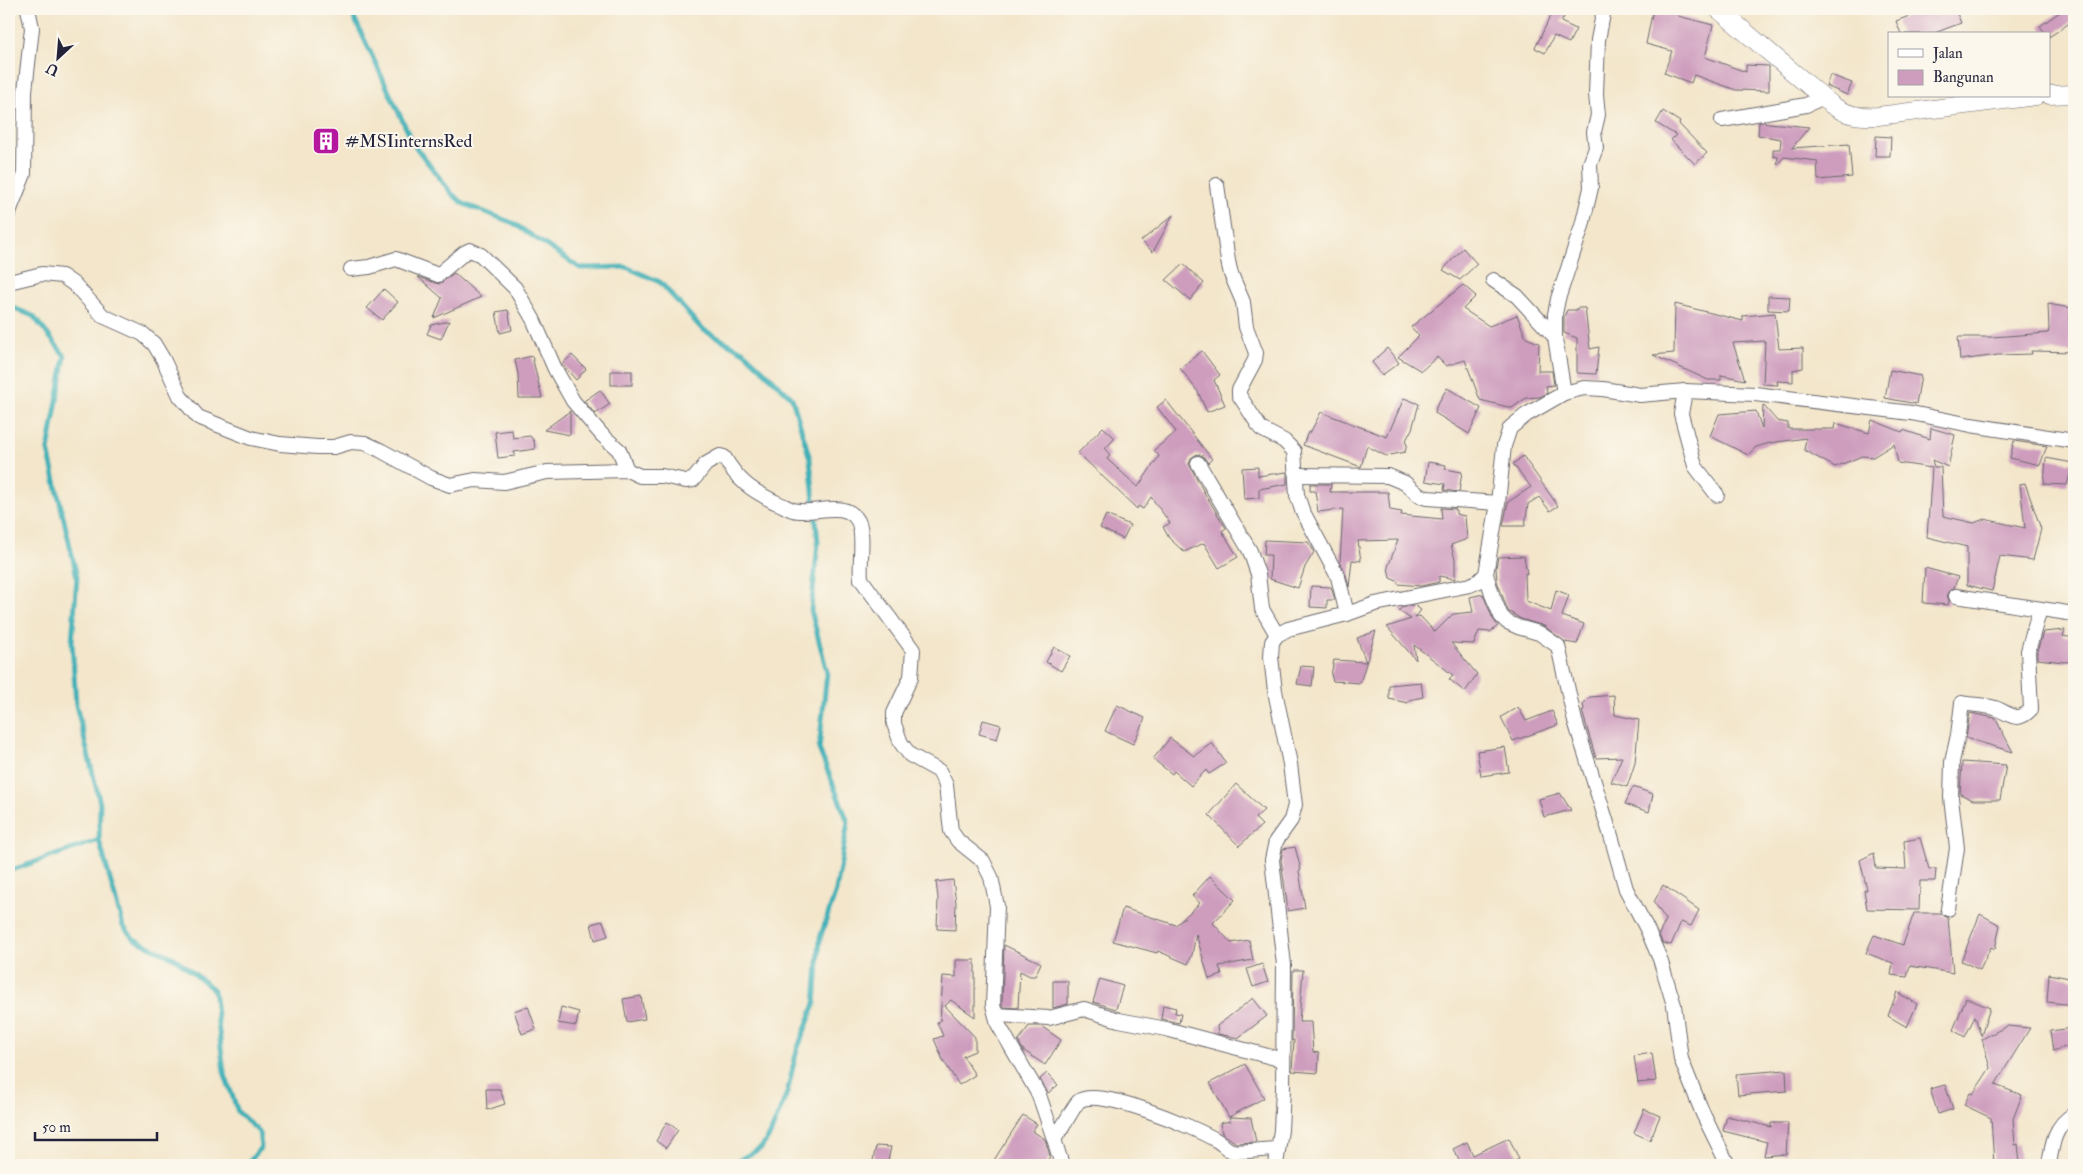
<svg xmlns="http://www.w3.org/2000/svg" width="2083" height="1174" font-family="'IM FELL Double Pica',serif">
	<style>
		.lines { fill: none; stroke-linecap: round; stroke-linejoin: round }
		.stream { stroke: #3fb0b7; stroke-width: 5 }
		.building { fill: #ce9dbe }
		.minor-casing { stroke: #6b676d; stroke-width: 16 }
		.tertiary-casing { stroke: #6b676d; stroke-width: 19 }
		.minor { stroke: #fff; stroke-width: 14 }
		.tertiary { stroke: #fff; stroke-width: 18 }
		.labels { text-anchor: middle; stroke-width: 4; stroke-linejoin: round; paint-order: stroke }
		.poi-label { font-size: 18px; fill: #22223b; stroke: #fbf7ec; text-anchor: start }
	</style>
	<rect width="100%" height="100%" fill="#fbf7ec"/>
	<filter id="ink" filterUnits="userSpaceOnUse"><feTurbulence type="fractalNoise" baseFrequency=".02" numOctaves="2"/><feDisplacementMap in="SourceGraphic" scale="10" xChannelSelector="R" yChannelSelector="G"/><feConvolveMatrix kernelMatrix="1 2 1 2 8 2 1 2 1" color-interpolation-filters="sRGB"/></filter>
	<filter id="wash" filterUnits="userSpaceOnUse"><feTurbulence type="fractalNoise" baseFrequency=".0096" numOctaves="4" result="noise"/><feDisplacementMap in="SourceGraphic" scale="20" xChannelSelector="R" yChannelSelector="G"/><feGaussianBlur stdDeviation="1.12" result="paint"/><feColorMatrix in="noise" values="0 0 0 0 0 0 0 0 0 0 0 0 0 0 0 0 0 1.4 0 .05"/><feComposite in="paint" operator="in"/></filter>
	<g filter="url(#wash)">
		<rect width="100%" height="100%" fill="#f3e6cb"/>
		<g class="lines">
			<g class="stream">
				<path d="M350,9L414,145L452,194L464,204L513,223L580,268L626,267L660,282L702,329L744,352L792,398L810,459L818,543L811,610L827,672L819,749L848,822L836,891L820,938L815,1004L797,1050L787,1093L770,1135L761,1148L730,1165"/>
				<path d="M9,306L33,316L65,356L48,450L77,577L72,642L76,705L100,803L99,840L123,926L134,939L176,959L214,990L224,1072L238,1112L259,1132L261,1147L247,1165"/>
				<path d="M9,871L99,840"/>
			</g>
		</g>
		<g id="blocks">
			<g class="building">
				<path d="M1554,9H1569L1561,22L1576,29L1569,43L1554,36L1545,53L1535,48Z"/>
				<path d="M1653,9L1679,11L1678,16L1713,25L1705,57L1746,72V65L1769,66V91L1736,90L1694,75L1691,83L1664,73L1672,51L1646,44Z"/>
				<path d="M1928,9H1955L1961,23L1932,34H1901L1896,21Z"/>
				<path d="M2064,9H2074V20L2049,37V34H2046L2040,26Z"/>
				<path d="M1830,75L1852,83L1847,95L1826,86Z"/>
				<path d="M1663,111L1680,122L1679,124L1707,153L1695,164L1671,140L1676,135L1656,123Z"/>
				<path d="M1759,122L1809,127L1792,148L1849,144L1852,177L1818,180L1817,161L1784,157L1777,165L1778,157L1773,156V149H1780L1781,139L1758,135Z"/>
				<path d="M1876,136L1891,137L1890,156H1875Z"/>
				<path d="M1173,215L1153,252L1141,241Z"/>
				<path d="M1463,248L1477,264L1460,280L1443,270Z"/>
				<path d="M1183,264L1204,283L1190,300L1166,280Z"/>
				<path d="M454,273L481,297L434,318L442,298L418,277L439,284Z"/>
				<path d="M1463,285L1476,296L1463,309L1489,326L1517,315L1526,338L1539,343L1538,371H1552L1554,385L1546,386L1547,393L1540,397L1526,398L1512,408L1480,400L1465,360L1446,366L1437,357L1421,371L1398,357L1419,336L1411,327Z"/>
				<path d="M384,289L398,302L382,320L367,308Z"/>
				<path d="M1768,296L1790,297L1789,311L1768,310Z"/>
				<path d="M1675,304L1743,321V316L1775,313L1779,349L1803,348V368L1793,370V382L1777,381L1778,385L1763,384L1765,341L1733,343L1745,380L1721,375V380H1708L1653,355L1674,353Z"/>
				<path d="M2048,304L2071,308L2069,324H2074V352L2031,351L2032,354L1998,355L1960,360L1958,337H1992L2048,333L2049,329Z"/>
				<path d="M1577,308H1585L1590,349L1599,347L1596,374L1577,373V338L1564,333V317L1567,310H1577Z"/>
				<path d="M508,310L512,330L500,333L496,312Z"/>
				<path d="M449,321L441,339L427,334L431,325Z"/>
				<path d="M1387,348L1399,363L1382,375L1372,362Z"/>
				<path d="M1202,351L1220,375L1214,380L1225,405L1207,412L1198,392L1180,368Z"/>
				<path d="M572,355L586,369L576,380L562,364Z"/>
				<path d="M532,356L542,398H519L518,374L515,360Z"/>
				<path d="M1890,370L1921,376L1916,404L1885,398Z"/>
				<rect x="611" y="371" width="21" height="14"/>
				<path d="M1447,388L1481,408L1469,434L1435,413L1436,407Z"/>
				<path d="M600,390L610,404L595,414L584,401Z"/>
				<path d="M1404,398L1419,404L1412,429L1405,442L1407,444L1405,452L1386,456L1367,446L1361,467L1303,445L1308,432L1310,433L1321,412L1387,437Z"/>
				<path d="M1166,400L1212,459L1208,463L1203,456L1197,454L1191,458L1189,464L1205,494L1226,528L1222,531L1238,557L1219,568L1204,543L1184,552L1169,538L1163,527L1170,523L1151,497L1143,509L1138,506L1137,509L1078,453L1103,427L1115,438L1105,449L1110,455L1107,459L1138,487L1159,456L1154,450L1176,432L1157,407Z"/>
				<path d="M1763,405L1777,421L1788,423V429H1834L1835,423L1869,433L1872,420L1902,432L1903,430L1930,439L1931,428L1955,435L1948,467L1932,460L1934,467H1941L1943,516L1974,523L1984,519L2025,528L2020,484L2025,483L2041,529L2033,560L2000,556L1992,591L1967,585V547L1927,537L1932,468L1898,463L1894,444L1873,457L1862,456L1835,467L1804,450L1806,438L1770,443L1756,447L1748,455L1710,436L1719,414L1756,411L1762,429Z"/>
				<path d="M570,411V435L544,430Z"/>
				<path d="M512,430L513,438L530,436L534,441L535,449L514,452L515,456L498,458L495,432Z"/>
				<path d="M2014,441L2047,446L2040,465L2010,458Z"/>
				<path d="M1523,456L1558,506L1550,511L1539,497L1528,504L1525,526H1503L1508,502L1531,487L1513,464Z"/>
				<path d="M2046,458L2073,463L2067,485L2044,484Z"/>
				<path d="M1428,462L1446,465L1445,469L1462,472L1459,492L1444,490L1445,484L1425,481Z"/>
				<path d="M1258,467V476L1287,472V484L1259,489V498L1244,499L1242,468Z"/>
				<path d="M1310,484H1331L1330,492H1388L1390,510L1402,512L1401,515L1442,519L1441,508L1456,509V514L1465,516L1467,539L1451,545L1455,559V579L1439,576V582L1421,586L1398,584L1397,581L1390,578L1388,567L1398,540L1358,541L1361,561L1352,560L1349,587L1346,575L1340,563L1343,509L1318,512L1315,491H1310Z"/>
				<path d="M1106,515L1130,525L1123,539L1100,528Z"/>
				<path d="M1265,540L1308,542L1311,546L1314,552L1305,567L1298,588L1270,579L1271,555H1264Z"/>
				<path d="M1524,556L1527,574L1525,573L1526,601L1551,611L1556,590L1569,595L1562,616L1584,624L1577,644L1565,642L1544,626L1521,619L1508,611L1497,581L1496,568L1498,557Z"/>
				<path d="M1925,568L1958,577L1954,588L1947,594L1949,601L1948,605L1923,603Z"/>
				<path d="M1311,586L1331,587L1335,600H1327V608L1310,607Z"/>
				<path d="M1483,594L1493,619L1498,626L1490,632L1479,631L1474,644L1451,643L1477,674L1465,692L1449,679L1453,675L1414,645L1416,660L1387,627L1411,619L1399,611L1401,608L1414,605L1421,610L1415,618L1420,616L1435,632L1453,614L1473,612L1470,597Z"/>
				<path d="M2065,630L2063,636L2074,638V661L2064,662L2037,659V652L2043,632Z"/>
				<path d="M1376,631L1360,683L1333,681L1331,675L1334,660L1366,662L1357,638Z"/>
				<path d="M1054,647L1070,656L1061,671L1046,662Z"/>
				<path d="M1301,666L1314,667L1312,686L1297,684Z"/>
				<path d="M1421,682L1423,697L1409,700L1408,703L1389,699V685Z"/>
				<path d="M1614,695L1615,715L1639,720L1635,763L1627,787L1611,782L1622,757L1596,758L1582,711L1584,710L1583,704L1590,697Z"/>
				<path d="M1117,705L1145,718L1133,744L1105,731Z"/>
				<path d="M1518,707L1526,721L1552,711L1558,725L1513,741L1501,717Z"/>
				<path d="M1970,713L1995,718L2013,752L1966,738Z"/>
				<path d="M983,720L1001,725L997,739L979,734Z"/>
				<path d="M1170,738L1194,756L1212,743L1226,763L1209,774L1206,770L1191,786L1174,771L1172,774L1153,759Z"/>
				<path d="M1505,747L1509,772L1481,776L1477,751Z"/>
				<path d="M1962,762L2006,765L2000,800H1973L1960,794Z"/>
				<path d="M1236,784L1264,810L1255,818L1262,825L1239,846L1209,815Z"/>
				<path d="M1633,787L1653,794L1649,812L1625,804Z"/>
				<path d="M1560,793L1571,810L1544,817L1539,799Z"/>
				<path d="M1920,838L1929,869H1936L1935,881H1920L1919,910L1867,909L1864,890H1867L1860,860L1874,853L1876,868L1906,869L1904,841Z"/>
				<path d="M1295,847L1301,870L1299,871L1305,908L1288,911L1281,860L1283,849Z"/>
				<path d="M1210,876L1235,900L1213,923L1231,943L1249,940L1253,960L1219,966L1222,975L1209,979L1196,934L1192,955L1188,964L1158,951L1157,953L1113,941L1123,908L1176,925L1200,903L1192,896Z"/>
				<path d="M953,880L956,903L955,930L937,929L938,898L936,882Z"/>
				<path d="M1663,885L1699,910L1691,926L1681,922L1671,945L1662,943L1659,934L1666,920L1654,902Z"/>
				<path d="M1914,913H1940L1948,918L1953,973L1910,966L1907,977L1891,975L1893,963L1866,953L1874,935L1903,945Z"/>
				<path d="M1980,914L2000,925L1995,949L1991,947L1980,970L1961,961Z"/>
				<path d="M603,921L608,936L595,940L591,924Z"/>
				<path d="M1004,945L1041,963L1035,976H1030L1020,971L1018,1008L1002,1007V1004Z"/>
				<path d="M956,960H975V1017L951,1000L945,1006L975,1037V1051L963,1056L975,1075L959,1085L943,1060L934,1039L943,1036L937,1022L940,1021L943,976L956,977Z"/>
				<path d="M1262,964L1268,982L1253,987L1247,969Z"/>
				<path d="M1293,970H1303L1299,1022H1311L1313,1052L1319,1053L1318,1073L1292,1071L1294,1040L1292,1041Z"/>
				<path d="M2049,974L2074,979V1005L2047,1002Z"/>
				<path d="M1100,979L1123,986L1116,1009L1093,1002Z"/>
				<path d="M1053,981H1068V1004L1053,1008Z"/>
				<path d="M1897,992L1917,1004L1907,1027L1888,1016Z"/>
				<path d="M641,996L645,1019L627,1022L623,999Z"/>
				<path d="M1253,998L1267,1016L1238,1038L1218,1034L1217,1026Z"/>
				<path d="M1966,998L1990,1008L1981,1036L1975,1016L1965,1037L1953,1030Z"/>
				<path d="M1163,1005L1176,1008L1175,1013L1181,1014L1179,1023L1161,1019Z"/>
				<path d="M528,1006L536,1029L522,1034L514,1011Z"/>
				<path d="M561,1007L579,1012L576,1026L558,1023Z"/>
				<path d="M1029,1026H1041L1061,1040L1045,1065L1023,1050L1018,1041Z"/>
				<path d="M2007,1026L2030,1028L1995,1085L2022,1095L2013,1119L2015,1145L2018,1144L2020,1163L1994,1165L1991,1118L1964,1105L1970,1093L1973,1094L1990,1068L1982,1039Z"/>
				<path d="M2073,1028L2074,1044L2053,1051L2050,1031Z"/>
				<path d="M1652,1053L1656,1081L1638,1083L1634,1056Z"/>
				<path d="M1245,1064L1264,1098L1229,1117L1251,1118L1256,1142L1236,1143L1222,1133L1220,1123L1231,1121L1210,1083Z"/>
				<path d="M1786,1070L1787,1091L1738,1095L1736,1074Z"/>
				<path d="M1047,1073L1058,1085L1048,1093L1040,1079Z"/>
				<path d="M1945,1085L1953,1109L1938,1114L1930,1089Z"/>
				<path d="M486,1089H500L505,1104L487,1110Z"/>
				<path d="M1644,1109L1660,1116L1650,1140L1634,1133Z"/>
				<path d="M1023,1115L1037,1124L1032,1131L1045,1139L1050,1156L1045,1165H1002L994,1160Z"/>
				<path d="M1727,1116L1771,1127V1123H1788L1786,1154L1764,1156L1767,1142L1723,1131Z"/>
				<path d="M667,1122L678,1130L666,1148L656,1141Z"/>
				<path d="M1509,1138L1519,1159L1507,1165H1453L1460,1162L1453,1149L1467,1142L1473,1155Z"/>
				<path d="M876,1146L891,1147L887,1165H872Z"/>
			</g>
		</g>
	</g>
	<g filter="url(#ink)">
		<use href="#blocks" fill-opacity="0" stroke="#6b676d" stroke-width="1"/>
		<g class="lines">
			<g class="minor-casing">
				<g id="minor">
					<path d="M1722,120L1806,105L1822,98"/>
					<path d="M1217,185L1228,261L1231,274L1243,302L1246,327L1256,353L1255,360L1239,390V395L1261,429L1284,441L1294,451L1297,495L1302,510L1338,577L1347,614"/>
					<path d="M9,212L24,174L25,91L32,28L28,9"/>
					<path d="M351,269L369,267L396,259L438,275L464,253L470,250L481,255L515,288L533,319L555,369L573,401L602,435L619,450L627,470"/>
					<path d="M1493,280L1517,296L1555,337"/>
					<path d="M9,282L42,274L62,276L75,285L103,316L143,334L154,344L163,359L180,396L198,417L251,438L280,444L317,447H334L351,442L365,443L380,450L431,478L450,485L475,480L504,482L547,472L627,470L640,476H662L686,481L693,480L706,464L720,456L724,457C738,481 751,490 775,502C781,504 787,508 793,510C813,516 845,498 858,521C865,535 859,562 861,579L913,650L911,677L894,713V724L901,743L910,755L939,771L946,785L951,831L958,841L983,861L991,877L997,906L993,1005L998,1024L1039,1095L1054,1139C1062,1130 1074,1105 1079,1101C1098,1086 1196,1128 1216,1140C1222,1143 1226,1149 1232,1151C1238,1153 1269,1149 1278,1149"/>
					<path d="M1685,391L1681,414L1695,466L1717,495"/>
					<path d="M1564,393L1555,337V314L1558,299L1582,226L1591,188L1590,164L1596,148L1594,132L1598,115L1596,94L1598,40L1604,9"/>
					<path d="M1198,463L1250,551L1258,574L1262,609L1277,635"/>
					<path d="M1296,475L1388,476L1405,483L1420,496L1427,498L1498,503"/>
					<path d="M1956,596L2074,614"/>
					<path d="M1948,909L1957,848L1951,798L1952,762L1958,735L1962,703C1972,705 1984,705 1995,708C2010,713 2016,725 2031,709L2028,651L2040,609"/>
					<path d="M996,1015L1049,1018L1084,1009L1119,1020L1166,1029L1283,1060"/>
					<path d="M1054,1139L1062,1165"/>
					<path d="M1276,1165L1281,1130L1283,1089L1284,965L1272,860L1276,841L1291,820L1295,805L1290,764L1275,691L1271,657L1272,642L1277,635L1288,629L1347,614L1375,604L1470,585L1479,581L1486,574"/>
					<path d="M1728,1165L1703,1114L1681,1059L1674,1005L1660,959L1647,929L1626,889L1611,836L1575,721L1558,646L1539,633L1518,627L1507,622L1501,616L1493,597L1486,574L1498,503L1504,446L1510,428L1526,415L1564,393L1584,388L1603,389L1640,395L1685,391L1755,394L1911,413L1971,425L2074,441"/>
					<path d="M2049,1165C2052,1144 2054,1126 2074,1114"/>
				</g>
			</g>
			<g class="tertiary-casing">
				<g id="tertiary">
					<path d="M1718,9L1832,105C1847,116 1860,117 1878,116L2036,96"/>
					<path d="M2049,95L2074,94"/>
				</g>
			</g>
			<use href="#minor" class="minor"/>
			<use href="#tertiary" class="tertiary"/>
		</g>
	</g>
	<defs>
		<g id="building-square" transform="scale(1.4375)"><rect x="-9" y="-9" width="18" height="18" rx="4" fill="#b5179e" stroke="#fbf7ec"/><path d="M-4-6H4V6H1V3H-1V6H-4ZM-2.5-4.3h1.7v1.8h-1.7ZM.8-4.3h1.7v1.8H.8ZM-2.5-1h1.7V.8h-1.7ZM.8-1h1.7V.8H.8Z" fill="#fff"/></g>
	</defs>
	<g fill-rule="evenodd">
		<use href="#building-square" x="326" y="141"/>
	</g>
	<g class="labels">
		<g class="poi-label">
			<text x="345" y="147">#MSIinternsRed</text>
		</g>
	</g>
	<rect width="2083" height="1174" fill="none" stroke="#fbf7ec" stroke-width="30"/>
	<rect x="1888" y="32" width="162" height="65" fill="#fbf7ec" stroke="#a4a2a5"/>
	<rect x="1898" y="49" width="25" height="8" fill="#ffffff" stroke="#a4a2a5"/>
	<text x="1933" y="58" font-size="15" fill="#22223b">Jalan</text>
	<rect x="1898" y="70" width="25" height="15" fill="#ce9dbe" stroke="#a4a2a5"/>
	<text x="1933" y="82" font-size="15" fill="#22223b">Bangunan</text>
	<g transform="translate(58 58) rotate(206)" stroke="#fbf7ec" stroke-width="4" paint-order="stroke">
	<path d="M0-4L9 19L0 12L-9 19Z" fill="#22223b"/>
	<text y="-8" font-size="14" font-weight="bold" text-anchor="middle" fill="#22223b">U</text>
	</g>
	<path d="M35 1132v8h122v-8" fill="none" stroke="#22223b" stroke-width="2.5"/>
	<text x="42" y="1132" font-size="15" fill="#22223b" stroke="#fbf7ec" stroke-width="4" paint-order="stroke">50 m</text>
</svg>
